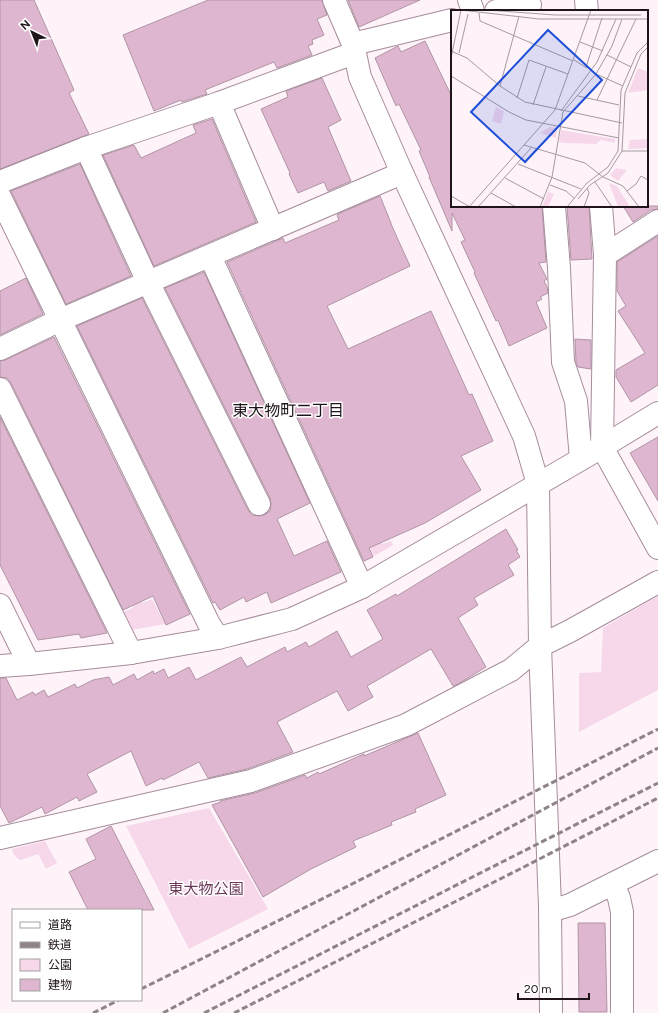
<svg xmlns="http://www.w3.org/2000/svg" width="658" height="1013" font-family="Figtree,'Noto Sans JP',sans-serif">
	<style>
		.green { fill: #f6d8ea }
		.building { fill: #dfb6cf; stroke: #b095a5 }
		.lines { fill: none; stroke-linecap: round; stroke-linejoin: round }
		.minor-casing { stroke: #a68c9c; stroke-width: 24 }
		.minor { stroke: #fff; stroke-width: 22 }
		.rail { stroke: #8e8389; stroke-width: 3; stroke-dasharray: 6 3; stroke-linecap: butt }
		.labels { text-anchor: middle; stroke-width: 3; stroke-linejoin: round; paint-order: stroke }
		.park-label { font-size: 15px; fill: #6b3759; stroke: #fff }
		.neighbourhood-label { font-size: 16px; fill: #1e141a; stroke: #fff }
		.inset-road { fill: none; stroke: #a59aa0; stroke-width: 1 }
		.view { fill: #1d4ed8; fill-opacity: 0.15; stroke: #1d4ed8; stroke-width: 2 }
		.inset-edge { fill: none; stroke: #1e141a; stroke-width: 2 }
	</style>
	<rect width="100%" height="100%" fill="#fff3fa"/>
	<g class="green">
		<path d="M372,522L382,544L391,541L393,545L374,556L364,535L354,540L351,532Z"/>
		<path d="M658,596V690L579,732V673L601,672L603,628Z"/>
		<path d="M141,598L143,603L152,599L165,624L126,631L122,613L133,608V602Z"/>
		<path d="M209,808L268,909L189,949L126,826Z"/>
		<path d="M45,841L57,863L46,869L38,854L21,860C16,858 13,854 12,849Z"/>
	</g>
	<g class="building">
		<path d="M0,0H34L74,90L69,93L89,134L0,169Z"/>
		<path d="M208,0H322L327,15L317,19L324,35L312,40L313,44L308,46L312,55L277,68L274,62L205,90L207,94L182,102L181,100L154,111L123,35Z"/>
		<path d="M348,0H420L359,27Z"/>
		<path d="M425,41L452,97V206H542L546,262L539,263L547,279L544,281L547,287L548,293L540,297L542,299L536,302L547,328L509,346L498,320L496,321L474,273L475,272L461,242L465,240L452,213V231L429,177H430L419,151L421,150L399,104L396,106L375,58L398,46L401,52Z"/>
		<path d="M322,78L341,120L328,127L351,181L328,191L324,182L298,193L289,174L290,173L261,109L288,97L286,91Z"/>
		<path d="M212,119L256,222L154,266L103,155L134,145L141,158L196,133L193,125Z"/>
		<path d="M80,164L131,276L66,304L11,191Z"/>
		<path d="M380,196L391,223V224L410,266L327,306L348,349L431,311L469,395L472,394L493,441L461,456L481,490L425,523L369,548L373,557L364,561L227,262L283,238L285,243L339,220L337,215L338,214Z"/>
		<path d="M567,206H589L592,259L571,260Z"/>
		<path d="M623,206H658V209L651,210L633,222Z"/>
		<path d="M658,236V385L631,402L616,377V370L645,353L618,311L626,306L617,291V262Z"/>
		<path d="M204,272L310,503L277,519L294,556L327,541L341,572L271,603L267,592L246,602L244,597L220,610L215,602L213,603L77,326L142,298L248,510L252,515L259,516L264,515L270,511L271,504L270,498L165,288Z"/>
		<path d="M26,278L43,314L0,335V291Z"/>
		<path d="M54,337L190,614L166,625L153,596L123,610L11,383L7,378L0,377V361L5,360Z"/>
		<path d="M575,339L591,340V369L578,367L576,363Z"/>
		<path d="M0,417L107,633L81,638L79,634L38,640L0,565Z"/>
		<path d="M658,437V501L630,453Z"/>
		<path d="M506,529L518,550H516L520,557L508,565L514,575L474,598L478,605L458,618L486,667L458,684L453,686L431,649L367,686L373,697L348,711L337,691L277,722L293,752L247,769L208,778L199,762L163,780L162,778L146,786L131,751L87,774L97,792L79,801L77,797L45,814L42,807L9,823L0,806V678H6L17,700L33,692L35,695L44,690L48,697L75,684L77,688L93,680L109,677L113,685L134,674L137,680L153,671L154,674L164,669L168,678L189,667L196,680L241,657L247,667L285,647L287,652L306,642L309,647L337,631L351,657L383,639L367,610L396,594L397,596Z"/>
		<path d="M418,733L446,795L415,809L416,812L391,822L392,825L353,841L356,847L311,869L263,897L212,805L221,802L220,801L255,793L305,775L307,778L318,772L319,774L364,754V756Z"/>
		<path d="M111,826L154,910H88L69,872L96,859L86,839Z"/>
		<path d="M578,923H605L607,1012H579Z"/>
	</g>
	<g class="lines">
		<g class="minor-casing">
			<g id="minor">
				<path d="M334,0L353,44L360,77L402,173L524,436L538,484L540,646L550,907L551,1013"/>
				<path d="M469,0L473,11"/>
				<path d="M586,0L587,11"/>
				<path d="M496,11L530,5"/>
				<path d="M353,44L452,20"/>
				<path d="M219,103L273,229"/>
				<path d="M86,148L148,282L259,504"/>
				<path d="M0,182L86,148L219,103L354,53"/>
				<path d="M0,197L209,624L218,638"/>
				<path d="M554,206L559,268L563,362L576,401L581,459"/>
				<path d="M601,206L605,255L602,447L658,548"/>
				<path d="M605,255L658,221"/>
				<path d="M210,256L362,587"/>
				<path d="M0,349L60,320L402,173"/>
				<path d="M0,389L131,653"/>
				<path d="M0,605L29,664"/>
				<path d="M0,666L29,664L131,653L218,638L292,619L362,587L602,447L658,413"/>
				<path d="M0,838L251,781L406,725L511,670L540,646L570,631L658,582"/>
				<path d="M613,884L619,898L622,912V1013"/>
				<path d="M550,907L560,908L570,905L658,861"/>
			</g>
		</g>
		<use href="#minor" class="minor"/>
		<g class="rail">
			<path d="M141,989L350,885L658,729"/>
			<path d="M93,1013L119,1000"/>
			<path d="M163,1013L658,748"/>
			<path d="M204,1013L658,783"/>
			<path d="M234,1013L518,870L658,798"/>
		</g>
	</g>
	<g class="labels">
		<g class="park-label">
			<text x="206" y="894">東大物公園</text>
		</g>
		<g class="neighbourhood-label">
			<text x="288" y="416">東大物町二丁目</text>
		</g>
	</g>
	<g transform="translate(451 10)">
		<rect width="197" height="197" fill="#fff3fa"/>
		<path d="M187,58L197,62V80L177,83ZM45,97L53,101L50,114L41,111ZM99,117L106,118L105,128L89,123ZM110,120L164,129V133L150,130L145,134L114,133L108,132ZM197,129V138L177,139L179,130ZM165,158L176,160L167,171L159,165ZM158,173L166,176L179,197H167ZM97,182L103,184L97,197H91Z" fill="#f6d8ea"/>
		<path class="inset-road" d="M10,0L88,9H197M36,0L104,5H190M28,3L29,11L122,51M129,32L152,41M0,41L16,48L49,76L74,92L171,113M8,43L17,4M156,45L180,57M0,48L10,0M123,50L136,58M135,57L151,8M145,64L172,76M0,66L58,102L75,110L168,128M49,76L68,6M127,86L168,95M66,88L78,50L117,64M146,90L185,9M82,95L95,57M110,101L146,52L165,9M73,135L134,153L152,167L172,176L188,197M171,141H197M67,154L130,179M54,168L93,189M144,172L161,197M99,175L115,181L123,188M176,181L185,174L190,166L197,170M40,183L65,197M0,186L19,197M127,189L139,175L157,163L171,141L174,83L190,44L197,37M18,197L104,100L140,0M27,197L80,138M89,197L101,167L112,102L145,64L161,36L171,9M116,197L136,173L157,157L167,141L170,80L186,43L197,32M133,197L138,183L136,178"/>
		<path class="view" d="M97,20L151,70L74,152L20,102Z"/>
		<rect width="197" height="197" class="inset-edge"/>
	</g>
	<rect x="12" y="909" width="130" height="92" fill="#ffffff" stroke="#a5a1a3"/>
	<rect x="20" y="922" width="20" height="6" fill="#ffffff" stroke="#a5a1a3"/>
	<text x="48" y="929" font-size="12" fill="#1e141a">道路</text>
	<rect x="20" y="942" width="20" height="6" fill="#8e8389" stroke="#a5a1a3"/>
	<text x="48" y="949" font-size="12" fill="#1e141a">鉄道</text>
	<rect x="20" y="959" width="20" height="12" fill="#f6d8ea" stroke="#a5a1a3"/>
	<text x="48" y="969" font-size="12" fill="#1e141a">公園</text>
	<rect x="20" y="979" width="20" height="12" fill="#dfb6cf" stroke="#a5a1a3"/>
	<text x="48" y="989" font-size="12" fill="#1e141a">建物</text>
	<g transform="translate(32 32) rotate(317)" stroke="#ffffff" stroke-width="3" paint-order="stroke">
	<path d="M0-3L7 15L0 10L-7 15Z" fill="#1e141a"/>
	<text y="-6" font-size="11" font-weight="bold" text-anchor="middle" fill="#1e141a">N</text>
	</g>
	<path d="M518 993v6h71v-6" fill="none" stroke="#1e141a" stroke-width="2"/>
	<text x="524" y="993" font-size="12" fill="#1e141a" stroke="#ffffff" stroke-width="3" paint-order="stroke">20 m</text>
</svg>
